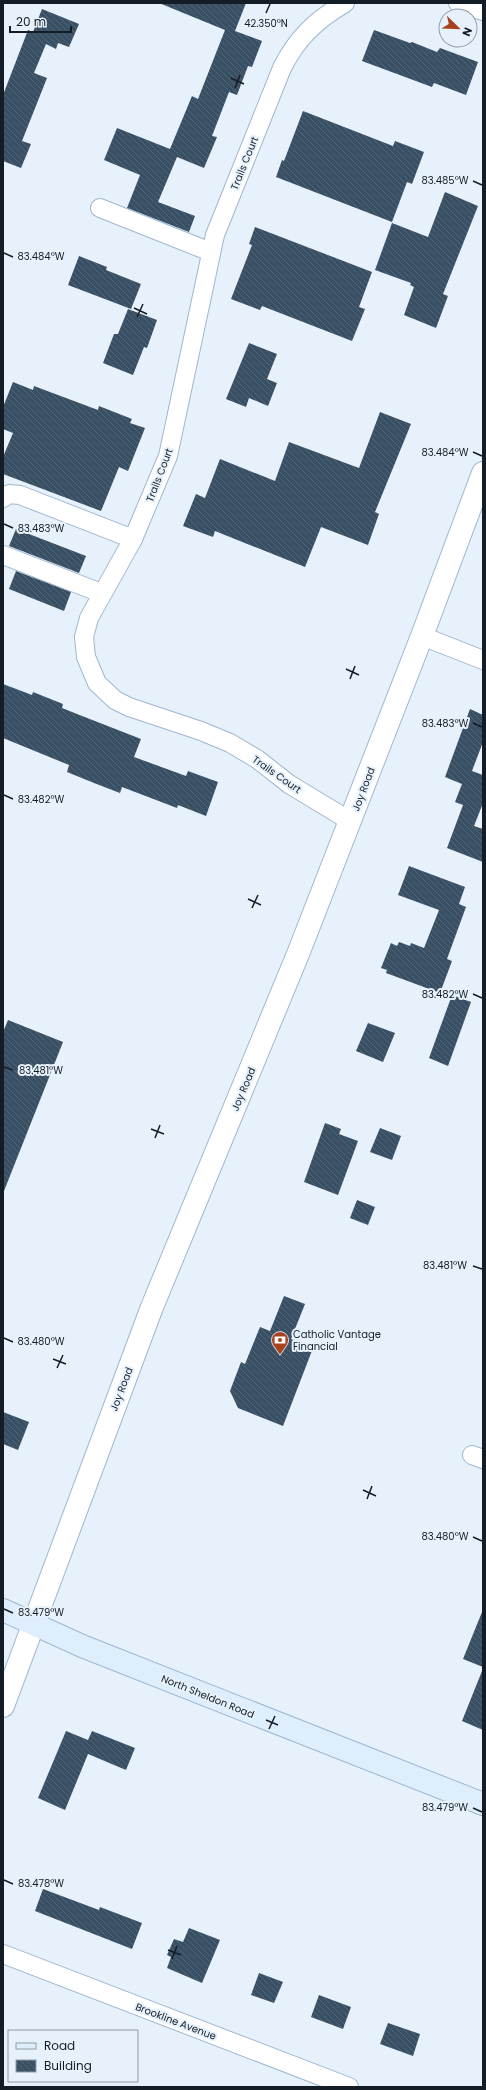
<svg xmlns="http://www.w3.org/2000/svg" width="486" height="2090" font-family="Poppins,sans-serif">
	<style>
		.building { fill: url(#building-back-hatch) }
		.lines { fill: none; stroke-linecap: round; stroke-linejoin: round }
		.minor-casing { stroke: #9eb7d0; stroke-width: 20 }
		.tertiary-casing { stroke: #9eb7d0; stroke-width: 24 }
		.secondary-casing { stroke: #9eb7d0; stroke-width: 24 }
		.minor { stroke: #fff; stroke-width: 18 }
		.tertiary { stroke: #fff; stroke-width: 22 }
		.secondary { stroke: #deeefd; stroke-width: 22 }
		.ticks { fill: none; stroke: #141d26; stroke-width: 1.5 }
		.labels { text-anchor: middle; stroke-width: 4; stroke-linejoin: round; paint-order: stroke }
		.street-label { font-size: 10px; fill: #141d26; stroke: #e6f1fb }
		.poi-label { font-size: 10px; fill: #141d26; stroke: #e6f1fb; text-anchor: start }
		.ticks-label { font-size: 10px; text-anchor: middle; fill: #141d26; stroke: #e6f1fb; stroke-width: 4; stroke-linejoin: round; paint-order: stroke }
	</style>
	<defs>
		<pattern id="building-back-hatch" width="6" height="6" patternUnits="userSpaceOnUse"><rect width="6" height="6" fill="#394f64"/><path d="M-1 5l2 2M0 0l6 6M5-1l2 2" fill="none" stroke="#526576"/></pattern>
	</defs>
	<rect width="100%" height="100%" fill="#e6f1fb"/>
	<g class="building">
		<path d="M159,3H246L235,31L262,41L252,67L248,66L237,95L229,92L212,136L217,137L204,168L177,157L158,202L195,216L189,232L127,208L140,175L104,160L117,128L170,149L192,96L198,99L225,30Z"/>
		<path d="M42,9L79,24L69,47L58,43L56,49L46,44L34,73L47,78L22,141L31,144L21,168L3,161V95L28,30L33,32Z"/>
		<path d="M374,30L410,43L412,42L437,52L440,48L478,62L466,95L434,83L432,87L362,61Z"/>
		<path d="M303,111L393,146L395,141L424,152L412,184L407,182L392,222L276,177L282,160L284,161Z"/>
		<path d="M445,192L478,206L443,294L448,296L436,328L404,315L414,287L410,285L411,283L375,270L392,223L428,237Z"/>
		<path d="M255,227L372,272L359,307L365,309L352,341L262,306L260,310L231,299L252,245L249,244Z"/>
		<path d="M79,256L107,267L106,270L141,284L131,309L68,285Z"/>
		<path d="M128,309L157,320L147,348L144,347L133,375L103,363L114,334H118Z"/>
		<path d="M249,343L277,354L267,379L277,383L268,406L249,398L246,407L226,399Z"/>
		<path d="M13,382L33,390L34,386L98,410L99,406L132,419L130,423L145,428L128,471L119,467L101,511L3,474V457L13,433L3,429V407Z"/>
		<path d="M380,412L411,424L375,512L379,514L368,545L321,527L305,567L215,531L213,537L183,526L196,494L205,498L220,459L275,481L289,442L359,468Z"/>
		<path d="M16,529L86,556L79,573L9,546Z"/>
		<path d="M16,571L71,592L64,611L9,589Z"/>
		<path d="M3,684L32,695L33,692L63,704L62,708L77,714L141,739L134,757L186,776L188,771L218,782L206,816L178,805L177,808L122,787L120,793L94,783L67,772L69,765L3,738Z"/>
		<path d="M470,709L483,715V742L472,771L483,775V803L474,826L483,829V862L447,848L463,805L455,802L462,784L445,777Z"/>
		<path d="M409,866L465,887L459,904L466,907L447,959L452,961L440,993L386,973L387,970L381,968L391,943L397,946L399,942L410,946L411,943L424,948L439,910L398,895Z"/>
		<path d="M452,995L471,1002L448,1066L429,1058Z"/>
		<path d="M8,1020L63,1042L4,1191L3,1032Z"/>
		<path d="M368,1023L395,1033L383,1062L356,1051Z"/>
		<path d="M325,1123L341,1129L339,1134L358,1141L338,1195L304,1182Z"/>
		<path d="M380,1128L401,1136L392,1160L370,1152Z"/>
		<path d="M357,1200L375,1207L368,1225L350,1218Z"/>
		<path d="M284,1296L305,1304L291,1339L313,1348L283,1426L238,1408L230,1391L241,1362L245,1364L260,1327L270,1331Z"/>
		<path d="M3,1412L29,1422L18,1450L3,1444Z"/>
		<path d="M482,1612H483V1667L463,1659Z"/>
		<path d="M482,1671L483,1672V1730L462,1721Z"/>
		<path d="M66,1731L88,1740L92,1731L135,1748L126,1770L88,1754L65,1810L38,1798Z"/>
		<path d="M43,1889L99,1910L100,1907L142,1923L132,1949L35,1911Z"/>
		<path d="M189,1928L220,1940L202,1983L167,1968L171,1957L167,1955L174,1939L183,1942Z"/>
		<path d="M259,1973L283,1982L274,2003L251,1995Z"/>
		<path d="M319,1995L351,2007L343,2029L311,2017Z"/>
		<path d="M388,2023L420,2034L413,2056L380,2044Z"/>
	</g>
	<g class="lines">
		<g class="minor-casing">
			<g id="minor">
				<path d="M345,3C316,20 297,38 282,68L215,235L168,456L133,539L89,618L84,637L86,657L97,683L115,700L129,707L201,731L230,743L257,759L289,784L350,821"/>
				<path d="M458,3L483,11"/>
				<path d="M100,208L211,252"/>
				<path d="M3,498L9,494L20,495L133,539"/>
				<path d="M3,555L101,593"/>
				<path d="M422,636L483,660"/>
				<path d="M472,1455L483,1459"/>
				<path d="M3,1954L349,2087"/>
			</g>
		</g>
		<g class="tertiary-casing">
			<path id="tertiary" d="M3,1706L152,1307L298,954L422,636L483,473"/>
		</g>
		<g class="secondary-casing">
			<path id="secondary" d="M3,1610L82,1646L483,1804"/>
		</g>
		<use href="#minor" class="minor"/>
		<use href="#tertiary" class="tertiary"/>
		<use href="#secondary" class="secondary"/>
	</g>
	<path class="ticks" d="M266,13L270,4M231,78L244,84M235,88L240,75M473,181L482,185M4,253L13,257M134,308L147,314M137,317L143,304M473,452L482,456M4,524L13,528M346,669L359,675M350,679L355,666M473,723L482,727M4,795L13,799M248,899L261,905M252,908L258,895M473,994L482,998M4,1067L13,1070M151,1129L164,1134M155,1138L160,1125M473,1266L482,1269M4,1338L13,1342M53,1359L66,1364M57,1368L63,1355M363,1490L376,1496M367,1499L372,1486M473,1537L482,1541M4,1609L13,1613M266,1720L278,1725M269,1729L275,1716M473,1808L482,1812M4,1880L13,1884M168,1950L181,1955M172,1959L177,1946"/>
	<defs>
		<g id="bank-pin" transform="scale(0.9)"><path d="M0 17L-7.5 6A9.5 9.5 0 1 1 7.5 6Z" fill="#a8411e" stroke="#e6f1fb"/><path d="M-6-4H6V4H-6ZM0-2.3a2.3 2.3 0 1 0 0 4.6a2.3 2.3 0 1 0 0-4.6Z" fill="#fff"/></g>
	</defs>
	<g fill-rule="evenodd">
		<use href="#bank-pin" x="280" y="1340"/>
	</g>
	<g class="labels">
		<g class="street-label">
			<text transform="translate(244 163) rotate(-68)" y="4">Trails Court</text>
			<text transform="translate(159 475) rotate(-69)" y="4">Trails Court</text>
			<text transform="translate(277 774) rotate(35)" y="4">Trails Court</text>
			<text transform="translate(363 789) rotate(-69)" y="4">Joy Road</text>
			<text transform="translate(243 1089) rotate(-67)" y="4">Joy Road</text>
			<text transform="translate(121 1389) rotate(-69)" y="4">Joy Road</text>
			<text transform="translate(208 1696) rotate(22)" y="4">North Sheldon Road</text>
			<text transform="translate(176 2021) rotate(21)" y="4">Brookline Avenue</text>
		</g>
		<g class="poi-label">
			<text x="293" y="1338">Catholic Vantage<tspan x="293" dy="12">Financial</tspan></text>
		</g>
	</g>
	<g class="ticks-label">
		<text x="266" y="27">42.350°N</text>
		<text x="445" y="184">83.485°W</text>
		<text x="41" y="260">83.484°W</text>
		<text x="445" y="456">83.484°W</text>
		<text x="41" y="532">83.483°W</text>
		<text x="445" y="727">83.483°W</text>
		<text x="41" y="803">83.482°W</text>
		<text x="445" y="998">83.482°W</text>
		<text x="41" y="1074">83.481°W</text>
		<text x="445" y="1269">83.481°W</text>
		<text x="41" y="1345">83.480°W</text>
		<text x="445" y="1540">83.480°W</text>
		<text x="41" y="1616">83.479°W</text>
		<text x="445" y="1811">83.479°W</text>
		<text x="41" y="1887">83.478°W</text>
	</g>
	<rect width="486" height="2090" fill="none" stroke="#141d26" stroke-width="8"/>
	<rect x="8" y="2030" width="130" height="52" fill="#e6f1fb" stroke="#929ca6"/>
	<rect x="16" y="2043" width="20" height="6" fill="#deeefd" stroke="#929ca6"/>
	<text x="44" y="2050" font-size="12" fill="#141d26">Road</text>
	<rect x="16" y="2060" width="20" height="12" fill="url(#building-back-hatch)" stroke="#929ca6"/>
	<text x="44" y="2070" font-size="12" fill="#141d26">Building</text>
	<g transform="translate(458 28) rotate(113)"><circle r="19" fill="#e6f1fb" stroke="#929ca6"/>
	<path d="M0-3L7 15L0 10L-7 15Z" fill="#a8411e"/>
	<text y="-6" font-size="11" font-weight="bold" text-anchor="middle" fill="#141d26">N</text>
	</g>
	<path d="M10 26v6h61v-6" fill="none" stroke="#141d26" stroke-width="2"/>
	<text x="16" y="26" font-size="12" fill="#141d26" stroke="#e6f1fb" stroke-width="3" paint-order="stroke">20 m</text>
</svg>
